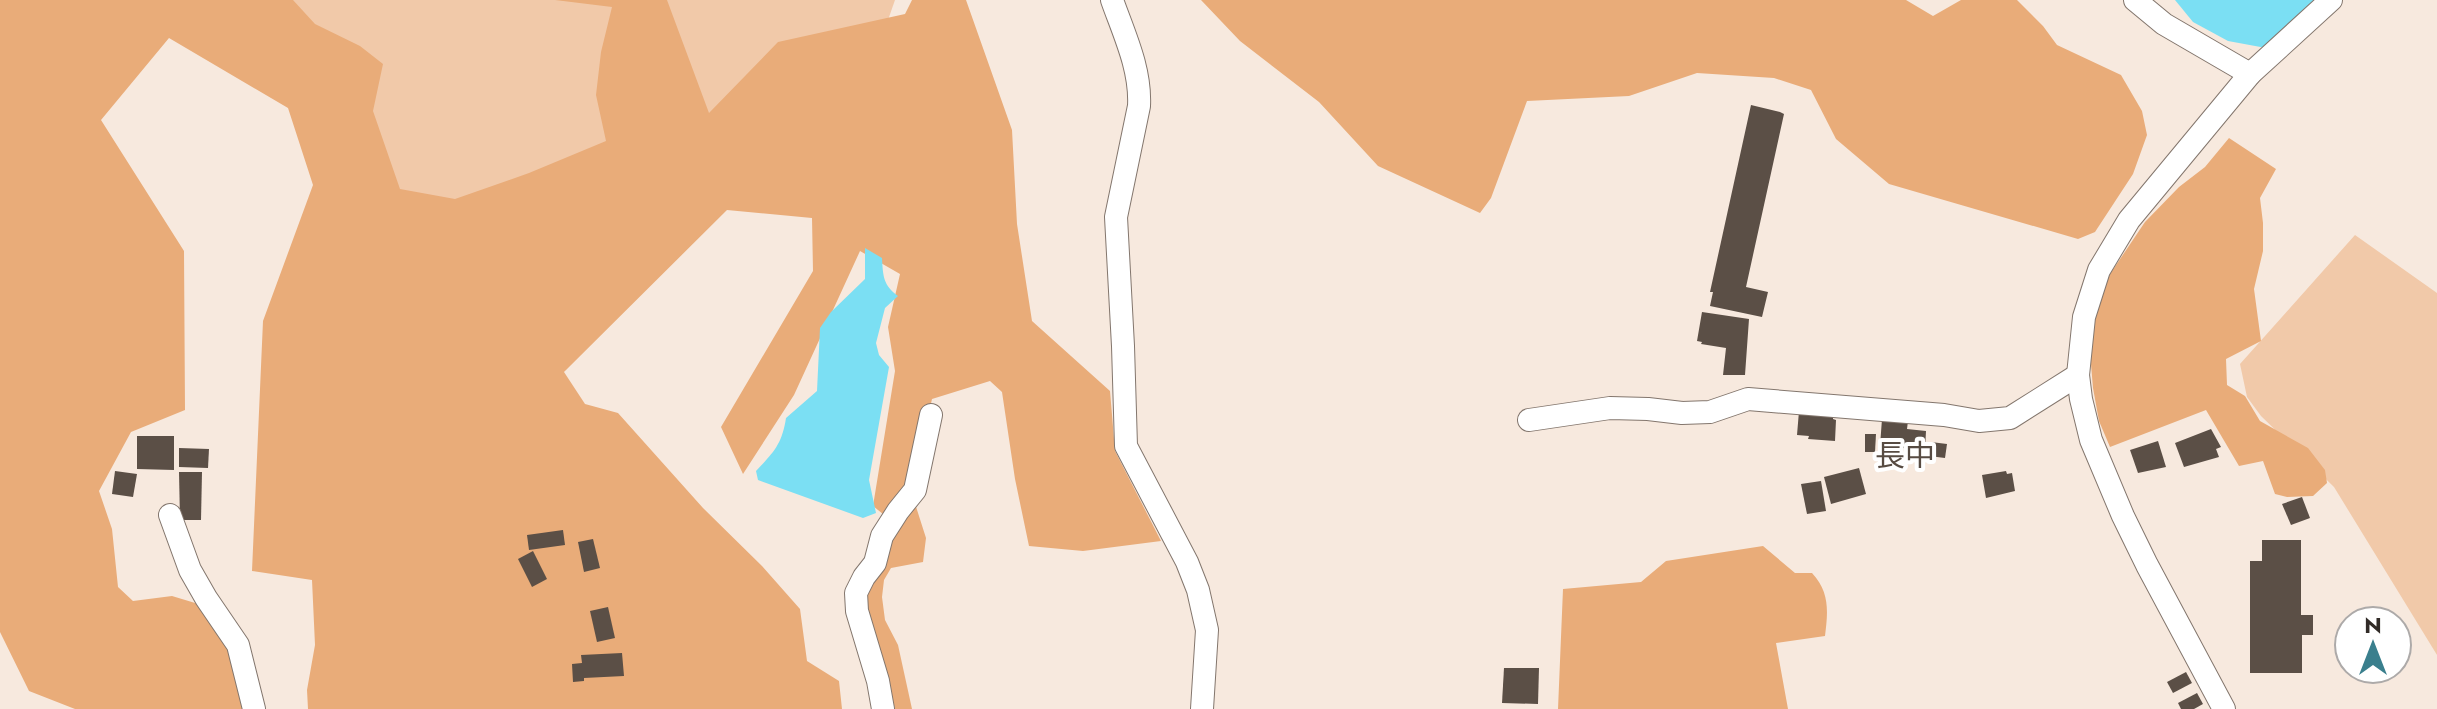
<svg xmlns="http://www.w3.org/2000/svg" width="2437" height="709" font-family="Jost,'Noto Sans JP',sans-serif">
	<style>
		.green { fill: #f1c9a9 }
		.forest { fill: #e9ac79 }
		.water { fill: #7bdff3 }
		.building { fill: #5b4f46 }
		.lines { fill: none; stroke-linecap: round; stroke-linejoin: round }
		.street-casing { stroke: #83766d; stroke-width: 24 }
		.street { stroke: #fff; stroke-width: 22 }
		.labels { text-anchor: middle; stroke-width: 8; stroke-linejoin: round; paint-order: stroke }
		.neighbourhood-label { font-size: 30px; fill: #574b42; stroke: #fff }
	</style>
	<rect width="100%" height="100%" fill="#f7e9de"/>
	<g class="green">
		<path d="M269,0H895L888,20L635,170L410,211Z"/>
		<path d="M2355,235L2437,293V655L2334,487L2261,416L2247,397L2240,364Z"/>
	</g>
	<g class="forest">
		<path d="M0,0H293L315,24L360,46L383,64L373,111L400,189L455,199L529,173L606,141L596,95L601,52L612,7L555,0H667L709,113L778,42L905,14L912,0H966L1012,130L1017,224L1032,321L1110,391L1115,451L1161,541L1083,551L1029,546L1015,479L1002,392L990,381L932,399L911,491L926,538L923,562L891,568L884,580L882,597L885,620L898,645L912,709H895C888,678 872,650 868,618C864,585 880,549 888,518L873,506L895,371L888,327L900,274L860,251L794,395L743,474L721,427L813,271L812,218L727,210L564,372L585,404L618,413L703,508L762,566L800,609L807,661L839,681L842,709H308L307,690L315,645L312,580L252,571L263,321L313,185L288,108L169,38L101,120L184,251L185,410L131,432L99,491L112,529L118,587L133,601L172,596L205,606L231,647L248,709H75L29,691L0,632Z"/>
		<path d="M1201,0H1906L1933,16L1961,0H2017L2043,26L2057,45L2121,75L2142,111L2147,135L2133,174L2095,232L2078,239L1889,184L1836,139L1811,90L1774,78L1697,73L1629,96L1527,101L1491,198L1480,213L1378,166L1319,102L1240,41Z"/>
		<path d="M2229,138L2276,169L2260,198L2263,223V251L2254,289L2261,341L2226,359L2227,385L2245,396L2260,421L2308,448L2325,470L2327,483L2313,496L2287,497L2275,494L2263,461L2239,466L2206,410L2110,447L2099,421L2093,388L2088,329L2110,274L2145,222L2179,187L2205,167Z"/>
		<path d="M1763,546L1795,573H1812C1830,592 1828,612 1825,636L1776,643L1788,709H1558L1563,589L1641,582L1666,561Z"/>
	</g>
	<g class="water">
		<path d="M2175,0H2315L2266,48L2228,41L2193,22Z"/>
		<path d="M865,248L882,258C883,276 883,285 898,296L885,308L876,343L879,355L889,367L869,480L876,513L863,518L758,480L756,471C774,452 782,444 786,418L817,391L820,328L831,312L865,279Z"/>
	</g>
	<g class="building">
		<path d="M1751,105L1780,112L1784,114L1746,287L1768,292L1762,317L1710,306L1713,292H1710Z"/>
		<path d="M1702,312L1749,319L1745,375H1723L1726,348L1701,344L1702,342L1697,341Z"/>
		<path d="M1799,411L1833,414V419L1836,420L1835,441L1808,439L1809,436L1797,435Z"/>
		<path d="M1882,419L1908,421L1907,429L1926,431L1925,450L1880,446Z"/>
		<path d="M2211,429L2221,447L2216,449L2219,457L2184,467L2175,443Z"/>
		<path d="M1865,434H1876L1875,452H1865Z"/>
		<path d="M137,436H174V470L137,469Z"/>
		<path d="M2158,441L2166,467L2138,473L2130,450Z"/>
		<path d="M1931,442L1947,444L1945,458L1929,456Z"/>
		<path d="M179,448L209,449L208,468L179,467Z"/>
		<path d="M1859,468L1866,494L1831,504L1824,477Z"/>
		<path d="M115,471L137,474L133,497L112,494Z"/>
		<path d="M2006,471L2007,474L2012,473L2015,491L1986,498L1982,475Z"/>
		<path d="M179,472H202L201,520H180Z"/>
		<path d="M1821,481L1826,511L1807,514L1801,484Z"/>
		<path d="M2302,497L2310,518L2291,525L2282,504Z"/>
		<path d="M563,530L565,545L529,550L527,535Z"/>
		<path d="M593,539L600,568L584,572L578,542Z"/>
		<path d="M2262,540H2301V615H2313V635H2302V673H2250V561H2262Z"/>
		<path d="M533,551L547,579L532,587L518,559Z"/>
		<path d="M608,607L615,638L597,642L590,611Z"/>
		<path d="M622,653L624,676L584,678V681L573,682L572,664L582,663L581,655Z"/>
		<path d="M1504,668H1539L1538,704L1502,703Z"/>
		<path d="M2186,672L2192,683L2173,693L2167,682Z"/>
		<path d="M2197,693L2203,704L2194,709H2181L2178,703Z"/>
	</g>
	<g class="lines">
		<g class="street-casing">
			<g id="street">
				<path d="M1112,0C1124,34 1141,69 1139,106L1116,217L1123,346L1126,446L1187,562L1198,590L1207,630L1202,709"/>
				<path d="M2135,0L2164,24L2250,74"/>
				<path d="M1529,420L1610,408L1648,409L1682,413L1710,412L1748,399L1944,415L1979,421L2010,418L2078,375"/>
				<path d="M170,515L190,570L206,598L238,645L254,709"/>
				<path d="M883,709L878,681L857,611L856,593L864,577L875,563L882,536L898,511L915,490L931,415"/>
				<path d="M2224,709L2147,565L2123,516L2091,440L2081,399L2078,375L2084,317L2099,270L2129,220L2250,74L2331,0"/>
			</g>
		</g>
		<use href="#street" class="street"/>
	</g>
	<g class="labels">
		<g class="neighbourhood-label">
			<text x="1905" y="466">長中</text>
		</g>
	</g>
	<g transform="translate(2373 645)"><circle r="38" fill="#ffffff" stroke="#adaaa9" stroke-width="2"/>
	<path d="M0-6L14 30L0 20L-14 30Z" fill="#3a7f8d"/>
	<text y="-12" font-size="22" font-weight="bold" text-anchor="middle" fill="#312b27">N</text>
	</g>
</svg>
